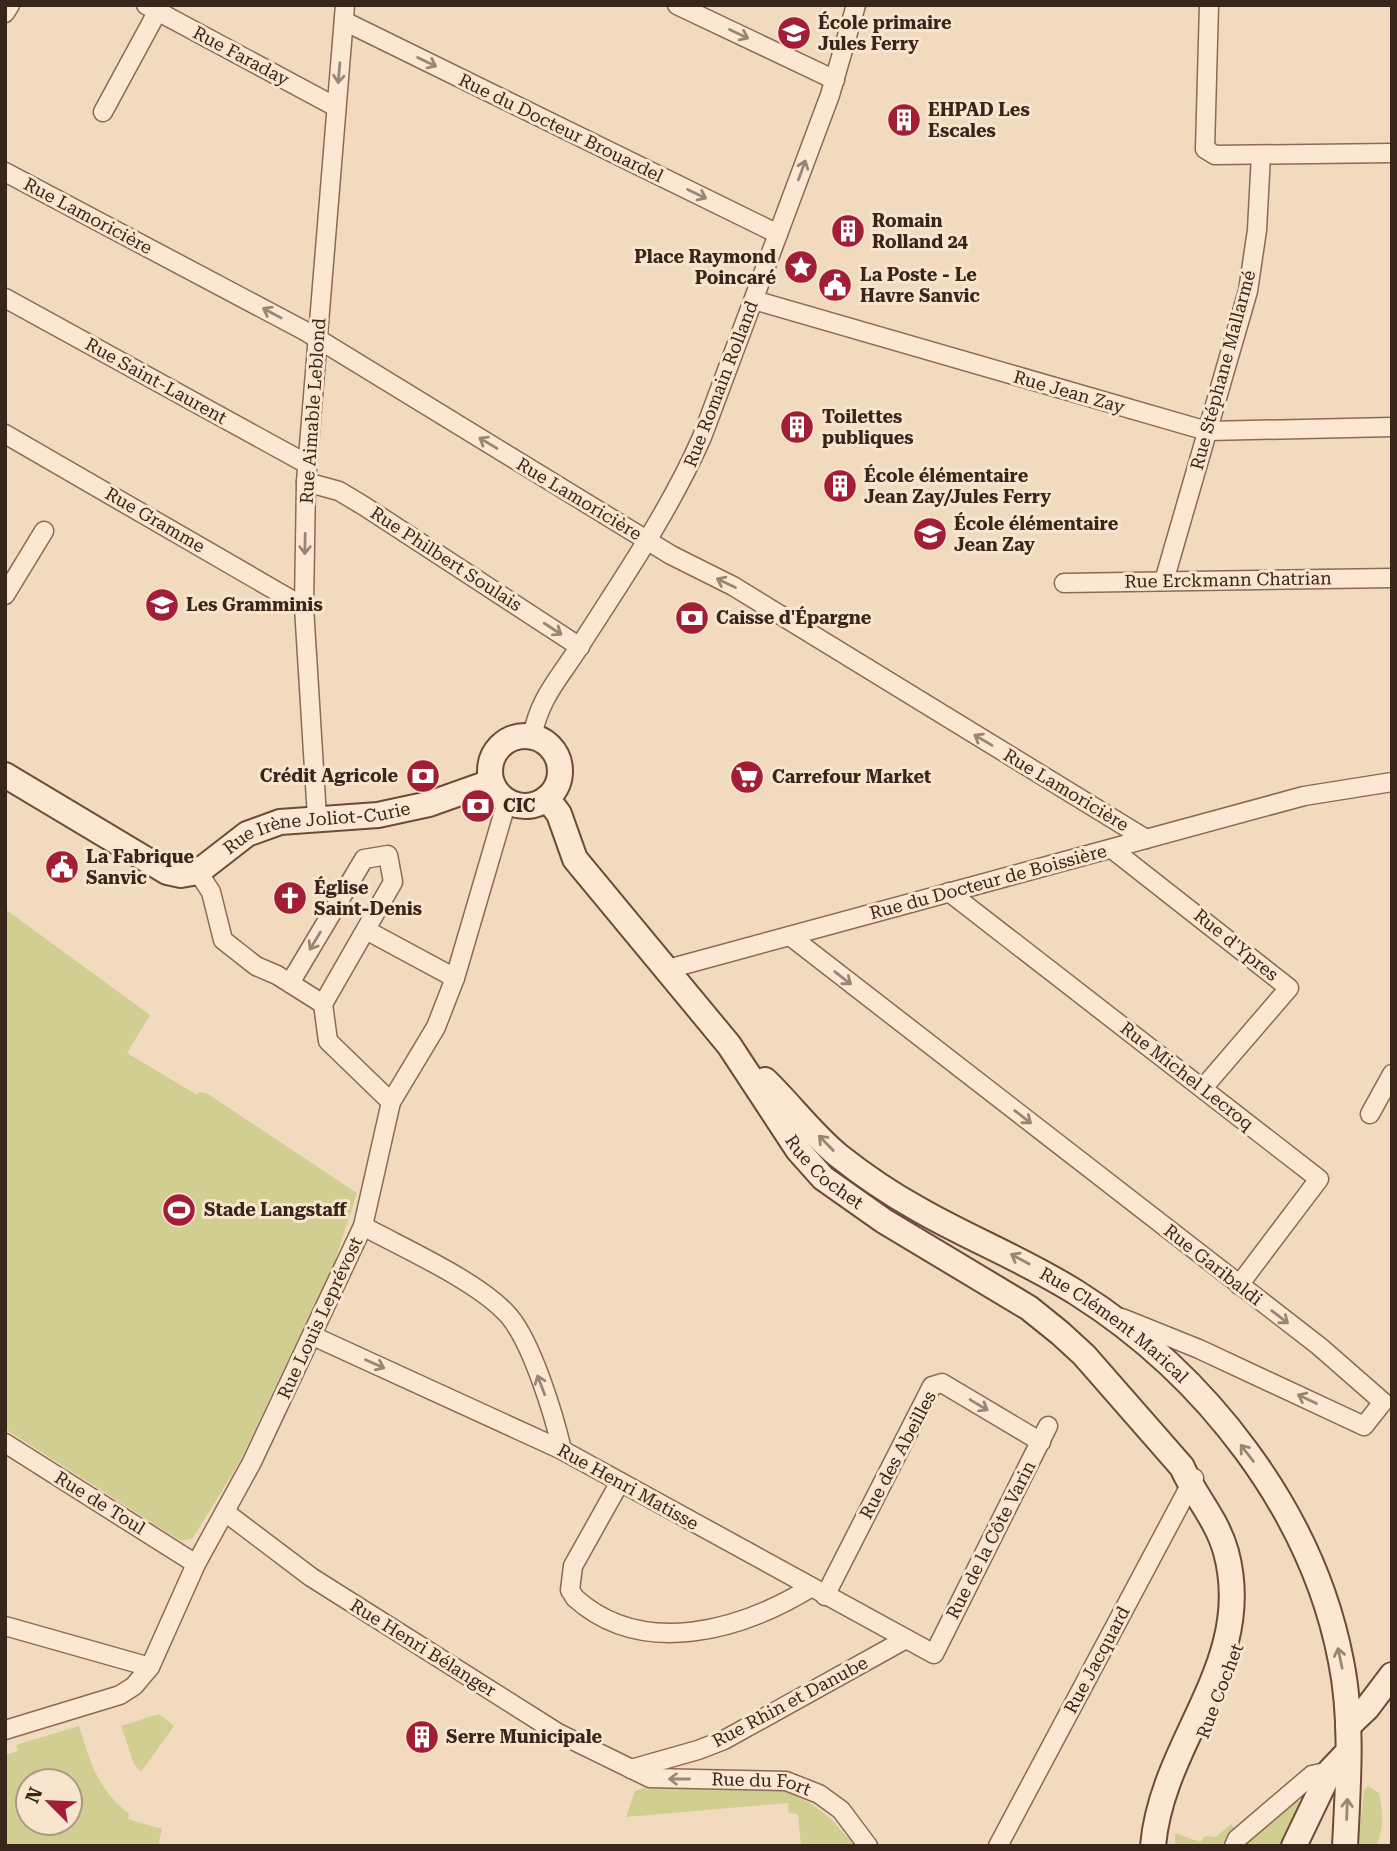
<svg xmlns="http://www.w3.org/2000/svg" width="1397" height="1851" font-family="'Roboto Serif',serif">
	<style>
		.green { fill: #d1ce91; fill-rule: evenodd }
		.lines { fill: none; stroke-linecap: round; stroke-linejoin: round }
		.street-casing { stroke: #8d6955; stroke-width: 21 }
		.secondary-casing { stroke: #6e4a38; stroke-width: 28 }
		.street { stroke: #fce8d2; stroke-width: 18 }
		.secondary { stroke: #fce8d2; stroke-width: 24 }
		.oneway { stroke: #9b8676 }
		.labels { text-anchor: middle; stroke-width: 6; stroke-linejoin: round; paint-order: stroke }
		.poi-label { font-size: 18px; font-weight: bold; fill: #3a251b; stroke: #f9e5ce; text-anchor: start }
		.street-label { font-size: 18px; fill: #3a251b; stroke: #f9e5ce }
	</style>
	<rect width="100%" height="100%" fill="#f2dabe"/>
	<g class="green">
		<path d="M5,909L150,1015L127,1053L197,1095L200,1092L208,1094L357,1193L334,1264L239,1463L193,1538L181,1541L5,1429Z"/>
		<path d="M159,1714L174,1726L141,1772L134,1764L121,1726Z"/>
		<path d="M79,1726C90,1762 98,1790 129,1814L128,1819L162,1829L158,1846H5V1755L18,1751L16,1745ZM28,1781H70V1823H28Z"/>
		<path d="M1368,1786L1379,1793C1383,1811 1384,1829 1376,1846H1358L1364,1790Z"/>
		<path d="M643,1788L784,1791L810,1803L830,1818L855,1846H801L798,1814L789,1813L788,1803L626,1817L635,1791Z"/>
		<path d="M1295,1799L1302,1803L1282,1846H1244Z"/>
		<path d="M1231,1824L1234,1828L1222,1846H1175V1833L1200,1842L1205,1836L1216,1837Z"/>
	</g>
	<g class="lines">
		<g class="street-casing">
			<g id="street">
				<path d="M146,5L336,107"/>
				<path d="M677,5L835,80"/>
				<path d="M1209,5L1205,149L1215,155L1392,153"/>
				<path d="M5,13L10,5"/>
				<path d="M344,21L778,234"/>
				<path d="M103,112L161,5"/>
				<path d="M5,172L305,331L671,555L733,586L1146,839"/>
				<path d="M5,298L307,464"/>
				<path d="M754,300L1207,431L1392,427"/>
				<path d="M5,434L304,607"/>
				<path d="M306,482L339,491L364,506L580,647"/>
				<path d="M1164,581L1248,291L1257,230L1261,155"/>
				<path d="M1064,583L1392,578"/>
				<path d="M5,595L44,531"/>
				<path d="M532,737C540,696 560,678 581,644C624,577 670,510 702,437L830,95L856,5"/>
				<path d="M317,817L304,607L306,482L345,5"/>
				<path d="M1112,849L1289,988L1203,1088"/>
				<path d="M198,872L211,892L223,940L256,966L277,975L323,1004"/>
				<path d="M949,892L1319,1179L1239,1285"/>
				<path d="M366,930L455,978"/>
				<path d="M790,936L1319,1346L1383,1402L1364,1426L1199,1349L1122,1318"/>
				<path d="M668,969L1304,796L1392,782"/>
				<path d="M290,983L364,859L388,855L393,882L323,1004"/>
				<path d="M323,1004L328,1041L391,1102"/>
				<path d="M1370,1114L1392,1074"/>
				<path d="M363,1226C403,1248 480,1282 509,1316C532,1343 554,1415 562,1450"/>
				<path d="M313,1336L562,1450L934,1654L1048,1426"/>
				<path d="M5,1443L196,1564"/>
				<path d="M620,1482L573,1566L570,1590L575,1598C643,1659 741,1630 810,1588"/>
				<path id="s1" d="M225,1512L311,1577L558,1733L650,1778L786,1781L819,1794L841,1810L868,1846"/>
				<path d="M825,1596L932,1386L942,1383L1041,1442"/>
				<path d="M5,1626L150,1667"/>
				<path d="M5,1730L120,1695L134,1686L150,1667L196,1564L252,1462L363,1226L391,1102L436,1027L455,978L507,801"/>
				<path d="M631,1769L698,1750L724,1740L906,1639"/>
				<path d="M998,1846L1194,1478"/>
				<path d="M1234,1846L1237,1839L1312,1775L1330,1771"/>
			</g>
		</g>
		<g class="secondary-casing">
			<g id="secondary">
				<circle cx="525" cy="771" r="35"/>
				<path id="s2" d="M5,775L167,872L181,875L198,872L247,834L280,822L378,815L429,804L491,782"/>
				<path id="s3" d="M547,798L559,814L575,859L729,1045L798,1150L823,1178L884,1221L1029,1308L1060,1333L1084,1355L1182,1467C1195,1497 1217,1519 1226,1552C1256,1663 1162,1740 1153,1846"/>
				<path id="s4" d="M765,1080C790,1104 812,1134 839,1156C863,1175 891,1194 918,1209C970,1239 1025,1260 1077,1293C1205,1374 1312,1510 1341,1661C1353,1720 1348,1786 1345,1846"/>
				<path d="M1348,1726L1367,1708L1392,1675"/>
				<path d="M1294,1846L1330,1771L1348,1752"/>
			</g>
		</g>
		<use href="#street" class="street"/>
		<use href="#secondary" class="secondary"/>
	</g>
	<defs><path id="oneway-shaft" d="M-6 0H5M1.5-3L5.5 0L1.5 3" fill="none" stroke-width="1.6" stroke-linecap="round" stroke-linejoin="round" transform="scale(1.75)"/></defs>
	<g class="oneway">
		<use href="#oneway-shaft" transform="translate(739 34) rotate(25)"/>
		<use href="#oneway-shaft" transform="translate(427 62) rotate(26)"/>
		<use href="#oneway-shaft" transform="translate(339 73) rotate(95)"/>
		<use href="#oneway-shaft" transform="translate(802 170) rotate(-70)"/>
		<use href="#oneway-shaft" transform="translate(697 194) rotate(26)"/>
		<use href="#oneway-shaft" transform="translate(272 313) rotate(-152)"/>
		<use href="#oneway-shaft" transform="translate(488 443) rotate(-149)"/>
		<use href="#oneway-shaft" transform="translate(305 544) rotate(91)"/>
		<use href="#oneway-shaft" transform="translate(726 583) rotate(-154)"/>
		<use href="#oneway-shaft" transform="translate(553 629) rotate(33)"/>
		<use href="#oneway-shaft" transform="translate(983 740) rotate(-149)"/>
		<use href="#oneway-shaft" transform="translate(315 941) rotate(121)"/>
		<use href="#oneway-shaft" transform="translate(843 978) rotate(38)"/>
		<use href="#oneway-shaft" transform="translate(1023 1117) rotate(38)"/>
		<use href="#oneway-shaft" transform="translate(826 1143) rotate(-134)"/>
		<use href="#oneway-shaft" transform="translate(1020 1259) rotate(-152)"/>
		<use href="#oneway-shaft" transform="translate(1280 1317) rotate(38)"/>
		<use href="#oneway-shaft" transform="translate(375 1364) rotate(24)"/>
		<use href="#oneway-shaft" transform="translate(541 1385) rotate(-111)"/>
		<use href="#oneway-shaft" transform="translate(1307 1399) rotate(-155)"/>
		<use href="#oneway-shaft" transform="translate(979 1405) rotate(31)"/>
		<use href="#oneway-shaft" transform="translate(1247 1453) rotate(-128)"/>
		<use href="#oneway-shaft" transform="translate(1340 1658) rotate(-102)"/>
		<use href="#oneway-shaft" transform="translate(679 1779) rotate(-180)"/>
		<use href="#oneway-shaft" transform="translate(1347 1809) rotate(-88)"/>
	</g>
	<defs>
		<g id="school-disc" transform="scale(1.75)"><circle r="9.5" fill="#a21e36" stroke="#f9e5ce"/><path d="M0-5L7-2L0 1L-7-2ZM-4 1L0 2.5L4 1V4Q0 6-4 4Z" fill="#fff"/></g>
		<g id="building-disc" transform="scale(1.75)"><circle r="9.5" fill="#a21e36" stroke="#f9e5ce"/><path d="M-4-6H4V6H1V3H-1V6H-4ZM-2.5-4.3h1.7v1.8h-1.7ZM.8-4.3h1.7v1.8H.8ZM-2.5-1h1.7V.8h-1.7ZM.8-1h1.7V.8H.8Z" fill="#fff"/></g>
		<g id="sight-disc" transform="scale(1.75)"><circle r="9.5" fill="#a21e36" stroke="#f9e5ce"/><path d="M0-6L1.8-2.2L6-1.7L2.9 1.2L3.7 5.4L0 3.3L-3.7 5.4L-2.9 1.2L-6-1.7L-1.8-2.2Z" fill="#fff"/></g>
		<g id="civic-disc" transform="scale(1.75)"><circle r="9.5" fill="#a21e36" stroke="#f9e5ce"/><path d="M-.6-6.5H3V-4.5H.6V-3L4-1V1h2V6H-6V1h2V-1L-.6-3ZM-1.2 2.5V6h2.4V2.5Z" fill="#fff"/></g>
		<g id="bank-disc" transform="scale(1.75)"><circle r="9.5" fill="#a21e36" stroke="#f9e5ce"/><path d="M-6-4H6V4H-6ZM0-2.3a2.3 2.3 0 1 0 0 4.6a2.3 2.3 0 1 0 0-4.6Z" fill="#fff"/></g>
		<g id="supermarket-disc" transform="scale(1.75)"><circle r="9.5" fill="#a21e36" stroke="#f9e5ce"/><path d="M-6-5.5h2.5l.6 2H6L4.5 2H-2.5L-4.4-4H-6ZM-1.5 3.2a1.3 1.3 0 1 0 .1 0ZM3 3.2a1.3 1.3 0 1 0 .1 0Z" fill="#fff"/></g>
		<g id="church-disc" transform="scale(1.75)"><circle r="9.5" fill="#a21e36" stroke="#f9e5ce"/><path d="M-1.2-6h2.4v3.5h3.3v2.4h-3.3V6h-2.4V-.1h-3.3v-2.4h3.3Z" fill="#fff"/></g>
		<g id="stadium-disc" transform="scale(1.75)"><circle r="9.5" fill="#a21e36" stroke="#f9e5ce"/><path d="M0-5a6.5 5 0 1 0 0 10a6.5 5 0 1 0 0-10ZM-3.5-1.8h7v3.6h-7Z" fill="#fff"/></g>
	</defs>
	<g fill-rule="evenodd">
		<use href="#school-disc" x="794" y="33"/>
		<use href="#building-disc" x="904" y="120"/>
		<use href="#building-disc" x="848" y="231"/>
		<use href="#sight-disc" x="801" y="267"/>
		<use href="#civic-disc" x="835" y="285"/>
		<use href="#building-disc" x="797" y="427"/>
		<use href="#building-disc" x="840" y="486"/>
		<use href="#school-disc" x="930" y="534"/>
		<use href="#school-disc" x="162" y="605"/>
		<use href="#bank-disc" x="692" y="618"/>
		<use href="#bank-disc" x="423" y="776"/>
		<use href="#supermarket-disc" x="747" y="777"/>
		<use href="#bank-disc" x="478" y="806"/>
		<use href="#civic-disc" x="62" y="867"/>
		<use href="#church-disc" x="290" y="898"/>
		<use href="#stadium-disc" x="179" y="1210"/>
		<use href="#building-disc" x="422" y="1737"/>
	</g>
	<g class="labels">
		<g class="poi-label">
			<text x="818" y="29">École primaire<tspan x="818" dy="21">Jules Ferry</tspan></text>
			<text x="928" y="116">EHPAD Les<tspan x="928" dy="21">Escales</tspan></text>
			<text x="872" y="227">Romain<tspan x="872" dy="21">Rolland 24</tspan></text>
			<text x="776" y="263" text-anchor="end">Place Raymond<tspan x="776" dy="21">Poincaré</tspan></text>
			<text x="860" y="281">La Poste - Le<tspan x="860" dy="21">Havre Sanvic</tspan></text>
			<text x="822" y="423">Toilettes<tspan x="822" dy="21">publiques</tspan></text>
			<text x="864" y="482">École élémentaire<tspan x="864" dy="21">Jean Zay/Jules Ferry</tspan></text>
			<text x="954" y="530">École élémentaire<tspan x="954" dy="21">Jean Zay</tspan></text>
			<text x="186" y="611">Les Gramminis</text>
			<text x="716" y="624">Caisse d'Épargne</text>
			<text x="398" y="782" text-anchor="end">Crédit Agricole</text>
			<text x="772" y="783">Carrefour Market</text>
			<text x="503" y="812">CIC</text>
			<text x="86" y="863">La Fabrique<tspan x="86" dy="21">Sanvic</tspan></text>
			<text x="314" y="894">Église<tspan x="314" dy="21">Saint-Denis</tspan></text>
			<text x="204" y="1216">Stade Langstaff</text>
			<text x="446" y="1743">Serre Municipale</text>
		</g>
		<g class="street-label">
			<text transform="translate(241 56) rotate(28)" y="6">Rue Faraday</text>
			<text transform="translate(561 128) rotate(26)" y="6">Rue du Docteur Brouardel</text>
			<text transform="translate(88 216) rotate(28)" y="6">Rue Lamoricière</text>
			<text transform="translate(1223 370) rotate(-75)" y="6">Rue Stéphane Mallarmé</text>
			<text transform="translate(156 381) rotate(29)" y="6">Rue Saint-Laurent</text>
			<text transform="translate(721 384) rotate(-69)" y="6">Rue Romain Rolland</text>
			<text transform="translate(1069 392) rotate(16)" y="6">Rue Jean Zay</text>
			<text transform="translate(313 411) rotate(-86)" y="6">Rue Aimable Leblond</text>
			<text transform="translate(579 499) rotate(31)" y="6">Rue Lamoricière</text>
			<text transform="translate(155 520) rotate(30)" y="6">Rue Gramme</text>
			<text transform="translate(446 559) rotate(33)" y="6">Rue Philbert Soulais</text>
			<text transform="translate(1228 580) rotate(-1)" y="6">Rue Erckmann Chatrian</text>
			<text transform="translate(1066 790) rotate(31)" y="6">Rue Lamoricière</text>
			<text dy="6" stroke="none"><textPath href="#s2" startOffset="352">Rue Irène Joliot-Curie</textPath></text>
			<text transform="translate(988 882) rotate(-15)" y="6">Rue du Docteur de Boissière</text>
			<text transform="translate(1236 945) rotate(39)" y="6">Rue d'Ypres</text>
			<text transform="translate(1187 1076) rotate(38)" y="6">Rue Michel Lecroq</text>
			<text dy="6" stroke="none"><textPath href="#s3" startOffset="469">Rue Cochet</textPath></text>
			<text transform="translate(1213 1265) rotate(38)" y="6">Rue Garibaldi</text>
			<text transform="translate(320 1318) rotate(-65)" y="6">Rue Louis Leprévost</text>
			<text dy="6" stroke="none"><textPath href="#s4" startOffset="430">Rue Clément Marical</textPath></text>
			<text transform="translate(898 1455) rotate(-62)" y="6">Rue des Abeilles</text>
			<text transform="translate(628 1487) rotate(29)" y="6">Rue Henri Matisse</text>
			<text transform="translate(100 1503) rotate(32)" y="6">Rue de Toul</text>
			<text transform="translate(991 1540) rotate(-63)" y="6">Rue de la Côte Varin</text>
			<text transform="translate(423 1648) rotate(32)" y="6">Rue Henri Bélanger</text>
			<text transform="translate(1097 1660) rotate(-62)" y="6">Rue Jacquard</text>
			<text transform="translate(1220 1691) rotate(-69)" y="6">Rue Cochet</text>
			<text transform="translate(790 1702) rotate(-28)" y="6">Rue Rhin et Danube</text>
			<text dy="6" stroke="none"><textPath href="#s1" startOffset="614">Rue du Fort</textPath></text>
		</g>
	</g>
	<rect width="1397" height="1851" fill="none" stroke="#3a251b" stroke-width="14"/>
	<g transform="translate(49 1802) rotate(294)"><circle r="33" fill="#f9e5ce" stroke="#ad9886" stroke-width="2"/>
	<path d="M0-5L12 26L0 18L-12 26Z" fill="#a21e36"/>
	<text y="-10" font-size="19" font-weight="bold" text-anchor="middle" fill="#3a251b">N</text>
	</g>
</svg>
